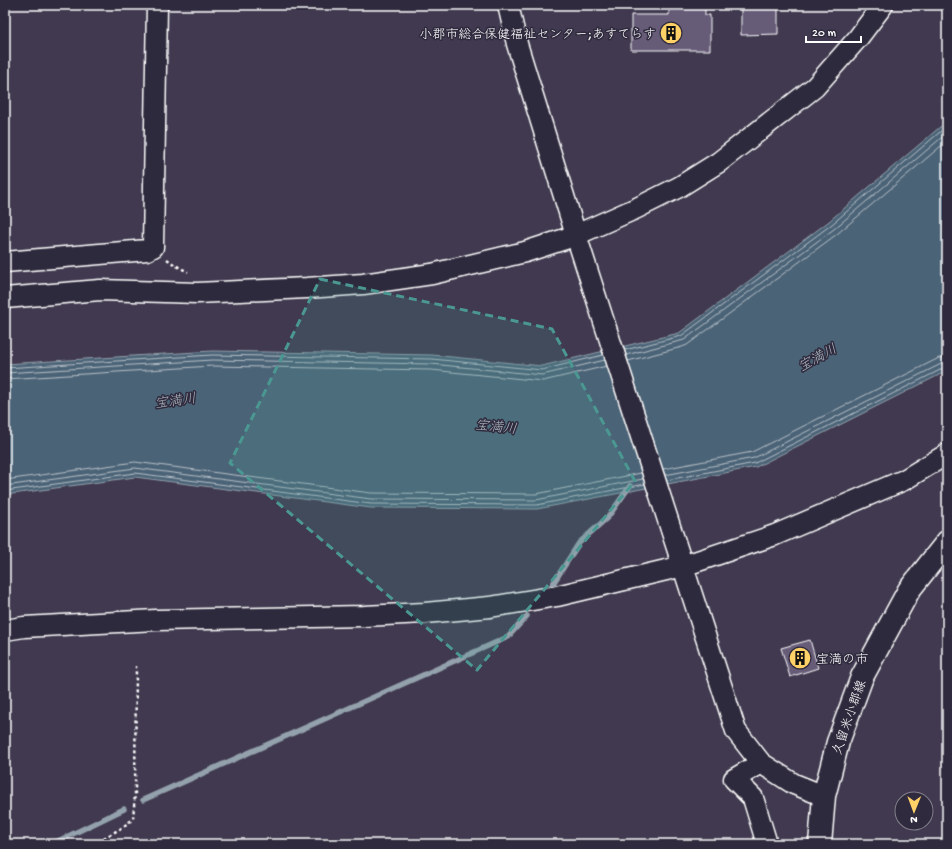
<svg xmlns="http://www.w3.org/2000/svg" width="952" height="849" font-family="'Gochi Hand','Klee One',sans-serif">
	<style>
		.water { fill: #4c6477; stroke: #94a2ad }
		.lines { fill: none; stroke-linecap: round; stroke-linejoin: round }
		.shore { stroke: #b7c1c9; stroke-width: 1 }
		.stream { stroke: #94a2ad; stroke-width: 5.5 }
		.building { fill: #665b78; stroke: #fff }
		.minor-casing { stroke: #fff; stroke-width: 23 }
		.major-casing { stroke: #fff; stroke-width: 25 }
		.path { stroke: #fff; stroke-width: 2.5; stroke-dasharray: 3 3; stroke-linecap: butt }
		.minor { stroke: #2f2a3d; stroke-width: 20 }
		.major { stroke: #2f2a3d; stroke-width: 22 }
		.marked { fill: #4b9892; fill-opacity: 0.2; stroke: #4b9892; stroke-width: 3; stroke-dasharray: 8 5; stroke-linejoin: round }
		.labels { text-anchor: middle; stroke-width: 3; stroke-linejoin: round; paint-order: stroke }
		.poi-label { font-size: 13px; fill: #fff; stroke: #2f2a3d; text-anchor: end }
		.street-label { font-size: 13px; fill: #fff; stroke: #2f2a3d }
		.water-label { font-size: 14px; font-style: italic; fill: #aeb9c2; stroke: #2f2a3d }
	</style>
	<rect width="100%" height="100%" fill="#40394f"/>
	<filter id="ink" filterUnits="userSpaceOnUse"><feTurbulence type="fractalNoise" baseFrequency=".025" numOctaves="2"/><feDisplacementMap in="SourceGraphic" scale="8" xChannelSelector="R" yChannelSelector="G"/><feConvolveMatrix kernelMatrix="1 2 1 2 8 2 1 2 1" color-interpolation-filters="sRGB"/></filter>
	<g filter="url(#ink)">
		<path class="water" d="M947,121V371L756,467L537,509L371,508L135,477L5,495V364L212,351L432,355L542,366L679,333L828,222Z"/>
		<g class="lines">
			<g class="shore">
				<path d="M625,350L681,336L831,225L947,126"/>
				<path d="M626,355L684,340L834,229L947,133"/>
				<path d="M628,361L682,347L687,345L837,234L947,141"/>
				<path d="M5,368L212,355L432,359L542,370L603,355"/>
				<path d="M5,373L212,360L431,364L542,375L605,360"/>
				<path d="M5,379L212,366L431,370L543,381L607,366"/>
				<path d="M663,469L752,452L939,358L947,357"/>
				<path d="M665,475L754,458L941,364L947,363"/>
				<path d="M5,480L135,462L371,493L536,494L641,473"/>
				<path d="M667,480L755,463L944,368H947"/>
				<path d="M5,486L135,468L371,499L536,500L643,479"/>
				<path d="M5,491L135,473L371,504L537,505L645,484"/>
			</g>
			<g class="stream">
				<path d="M547,593L579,543L608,517L630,486"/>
				<path d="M143,800L508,637L527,616"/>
				<path d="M52,844L124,809"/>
			</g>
		</g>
		<g class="building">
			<path d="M669,5H705V15H710V50H631V15H669Z"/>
			<path d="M716,5H778V34L741,35V7H716Z"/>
			<path d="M810,640L818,668L790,677L781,648Z"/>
		</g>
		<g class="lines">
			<g class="minor-casing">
				<g id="minor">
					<path d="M508,5L517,44L576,235L736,731L761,763L794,784L824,796"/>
					<path d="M5,262L147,250L153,247L157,5"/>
					<path d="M5,298L100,290L197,293L307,288L363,284L432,274L525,252L565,239L576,235L637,208L679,187L719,162L815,87L858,38L883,5"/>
					<path d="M5,630L24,627L156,620L364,616L425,613L490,607L557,596L683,566L775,535L904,480L947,454"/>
					<path d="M761,763L734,779L753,798L767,844"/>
				</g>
			</g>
			<g class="major-casing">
				<path id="major" d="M820,844L824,796L838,742L862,677L909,590L947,542"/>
			</g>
			<g class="path">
				<path d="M167,259L175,265L188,272"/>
				<path d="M93,844L120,829L133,819L135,794L136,666"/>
			</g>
			<use href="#minor" class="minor"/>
			<use href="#major" class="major"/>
		</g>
	</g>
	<path class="marked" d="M320,279L552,329L635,481L477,670L230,463Z"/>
	<defs>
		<g id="building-disc" transform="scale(1.15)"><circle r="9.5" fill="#ffd166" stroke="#2f2a3d"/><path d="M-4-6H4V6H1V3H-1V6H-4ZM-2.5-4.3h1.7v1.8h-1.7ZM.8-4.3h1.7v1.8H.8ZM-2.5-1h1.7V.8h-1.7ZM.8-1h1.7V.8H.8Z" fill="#111"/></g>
	</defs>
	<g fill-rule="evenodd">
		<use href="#building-disc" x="671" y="33"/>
		<use href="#building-disc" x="800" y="658"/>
	</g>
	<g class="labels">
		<g class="poi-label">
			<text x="656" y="38">小郡市総合保健福祉センター;あすてらす</text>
			<text x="816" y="663" text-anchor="start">宝満の市</text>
		</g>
		<g class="street-label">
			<text transform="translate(848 717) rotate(-71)" y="5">久留米小郡線</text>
		</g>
		<g class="water-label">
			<text transform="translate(817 357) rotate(-29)" y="5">宝満川</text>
			<text transform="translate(175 400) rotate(-8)" y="5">宝満川</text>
			<text transform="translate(496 426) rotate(6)" y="5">宝満川</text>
		</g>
	</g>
	<rect width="952" height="849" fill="none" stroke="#2f2a3d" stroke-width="20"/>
	<rect x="10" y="10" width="932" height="829" fill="none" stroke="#fff" stroke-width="1.5" filter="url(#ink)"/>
	<g transform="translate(914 811) rotate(181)"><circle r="19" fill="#2f2a3d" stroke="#827f8b"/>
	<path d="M0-3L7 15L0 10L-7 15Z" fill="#ffd166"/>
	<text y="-6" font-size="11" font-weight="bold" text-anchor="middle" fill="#ffffff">N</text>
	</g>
	<path d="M806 36v6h55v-6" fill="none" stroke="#ffffff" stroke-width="2"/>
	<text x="812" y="36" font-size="12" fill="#ffffff" stroke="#2f2a3d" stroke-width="3" paint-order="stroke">20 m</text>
</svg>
